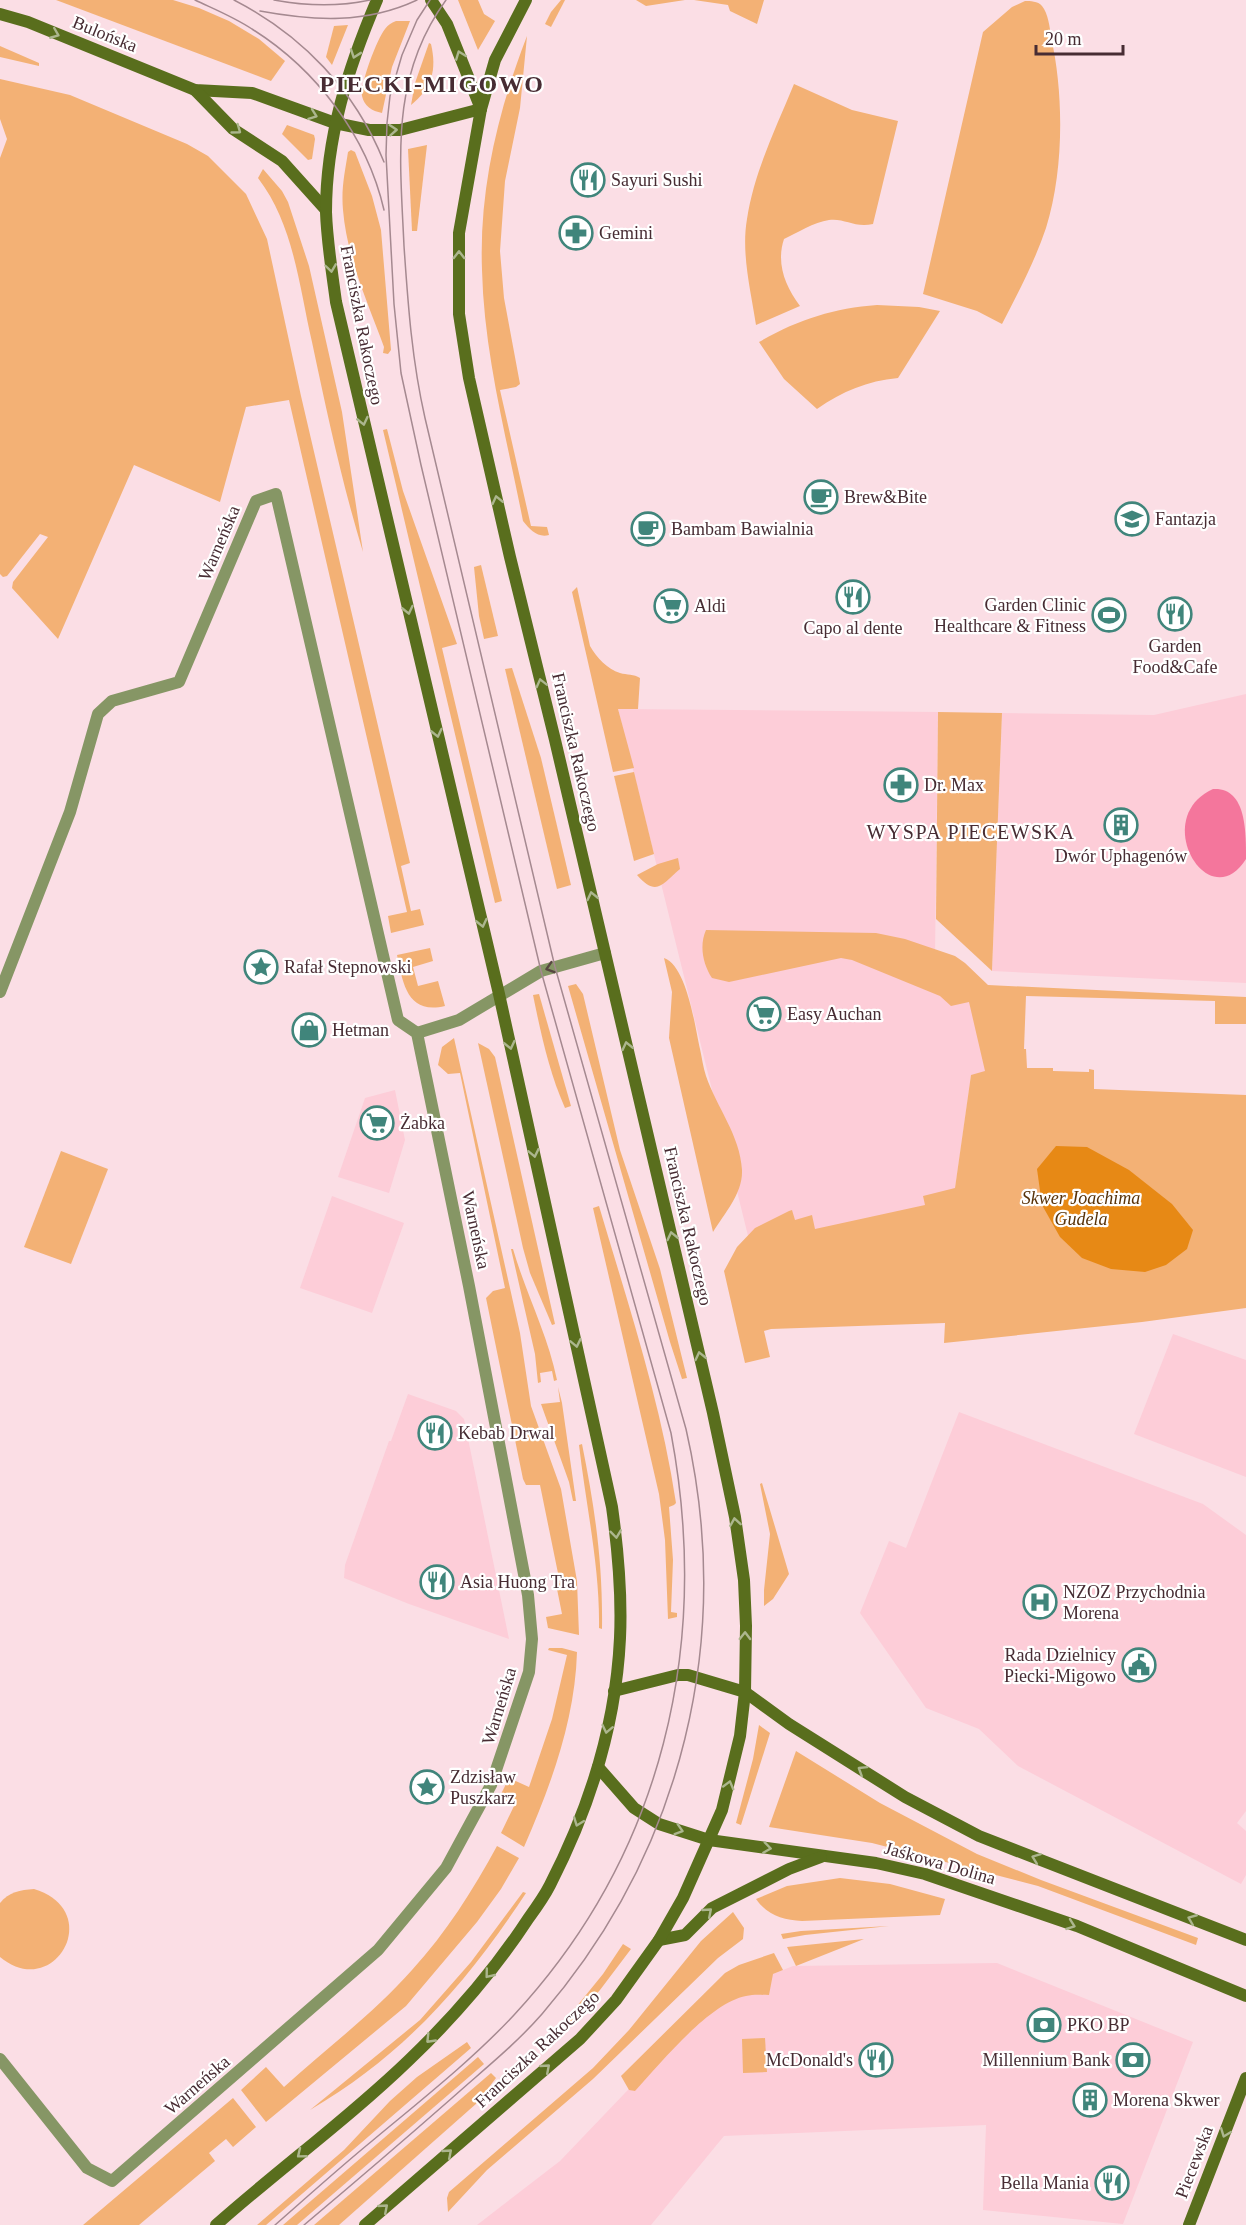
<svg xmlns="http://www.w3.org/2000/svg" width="1246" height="2225" font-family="Georgia,serif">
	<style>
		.built { fill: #fdcdd8 }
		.green { fill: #f3b175 }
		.forest { fill: #e78915 }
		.water { fill: #f4769c }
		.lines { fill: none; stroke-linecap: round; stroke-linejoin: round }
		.street { stroke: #869665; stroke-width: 12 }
		.secondary { stroke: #596e1d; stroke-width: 12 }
		.tram { stroke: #a58990; stroke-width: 1.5 }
		.oneway { stroke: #acb68e }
		.oneway2 { stroke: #574640 }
		.labels { text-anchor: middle; stroke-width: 4.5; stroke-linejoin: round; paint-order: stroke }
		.street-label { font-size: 18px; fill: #472c33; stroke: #fff }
		.poi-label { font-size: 18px; fill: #472c33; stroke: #fff; text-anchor: start }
		.park-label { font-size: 18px; font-style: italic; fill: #583208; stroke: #fff }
		.neighbourhood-label { font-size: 20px; letter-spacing: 1.5px; fill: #472c33; stroke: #fff }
		.district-label { font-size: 24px; font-weight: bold; letter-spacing: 1.5px; fill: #472c33; stroke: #fff }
	</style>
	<rect width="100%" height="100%" fill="#fbdee5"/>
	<g class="built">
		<path d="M1246,694V983L992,971L1002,713L1154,715Z"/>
		<path d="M618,709L938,712L935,957L957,966L1013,1064L971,1076L954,1196L771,1329Z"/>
		<path d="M395,1090L405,1140L389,1193L338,1177L365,1098Z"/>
		<path d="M332,1196L404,1223L372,1313L300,1288Z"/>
		<path d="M1173,1334L1246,1360V1477L1134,1434Z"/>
		<path d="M408,1394L456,1411L464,1419L509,1639L409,1604L344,1578L345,1565L389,1441H391Z"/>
		<path d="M959,1412L1203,1504L1246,1535V1811L1237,1823L1246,1831V1875L1241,1884L1018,1766L979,1729L926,1708L860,1613L889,1541L906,1548Z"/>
		<path d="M997,1963L1193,2042L1123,2224L983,2210L986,2125L724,2136L651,2225H477L560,2161L689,2026L773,1974L793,1966Z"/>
	</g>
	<g class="green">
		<path d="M56,0H173L199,8L229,21L259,39L285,61L271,81Z"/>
		<path d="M458,0H478L484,14L495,21L478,50Z"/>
		<path d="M561,0H565L551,27L545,24L551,12Z"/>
		<path d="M636,0H685L646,6Z"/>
		<path d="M694,0H764L757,24L730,11L728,5Z"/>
		<path d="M1025,1C1030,1 1038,1 1042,6C1048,13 1050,28 1051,37C1064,94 1064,171 1046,228C1035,261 1018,293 1002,324L977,311L923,294L983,32L1012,7Z"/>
		<path d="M396,21H410L392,67L382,113C372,111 364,106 362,96C360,84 377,39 385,29C388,25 391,23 396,21Z"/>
		<path d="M348,25L332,65L326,57L334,26Z"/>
		<path d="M527,36L520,108L505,181L500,251L504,298L520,384L516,387L500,390L531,526L547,527L549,535C538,538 530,530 523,521C507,439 484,355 482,270C479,189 498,111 527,36Z"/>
		<path d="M429,43L431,44C437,70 432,88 411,105L415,83Z"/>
		<path d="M0,46L39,63V66L0,57Z"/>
		<path d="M0,79L70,95L187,144L208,156L246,194L267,239L301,396L410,863L401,866L411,911L420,909L424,925L391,933L388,916L407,912L289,400L246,407L220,502L134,465L58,639L12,588L13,582L48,537L40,534L7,576L3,577L0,574V158L7,139L0,119Z"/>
		<path d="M794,84L852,110L898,121L873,224C854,228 845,218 829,220C814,222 797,233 784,239C776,263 785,286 800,306L756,325C751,291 741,254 747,219C754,172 776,128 794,84Z"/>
		<path d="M287,125L314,135L315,139L312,159L308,160L282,134Z"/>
		<path d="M427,145L417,231H412L408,149Z"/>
		<path d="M351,150L355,152L372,196L381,230L391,350L388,354L383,353L384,347C368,303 347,258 343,210C341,188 345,172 348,152Z"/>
		<path d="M263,169L282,191L288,202L309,266L342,412L363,552C342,483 327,413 312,342C299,286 294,225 258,178Z"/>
		<path d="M877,305L919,307L940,311L898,378C867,381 843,391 817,409L784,379L759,342C797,320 834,308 877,305Z"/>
		<path d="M387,429L403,491L457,644L442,648L502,901L495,903L383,430Z"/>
		<path d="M481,565L498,636L484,639L479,616L474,567Z"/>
		<path d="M577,587L590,646C597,658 607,669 620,673C627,675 634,674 640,678L638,709H618L634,768L613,772L572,592Z"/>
		<path d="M512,668L541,758L571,885L557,889L505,669Z"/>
		<path d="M938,712L1002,713L992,971L936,919Z"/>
		<path d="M634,772L654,854L634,861L614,776Z"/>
		<path d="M678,858L680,869C663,883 657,898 637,875L658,864Z"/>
		<path d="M706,930L876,933L905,939L955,956L965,963L988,985L1246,997V1024H1215V1001L1026,996L1024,1049H1026L1027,1068H1053V1071L1089,1072V1069L1094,1070V1089L1246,1095V1308L1142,1322L944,1343L945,1323L771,1329L764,1331L770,1357L745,1363L724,1271L737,1247L755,1228L789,1211L792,1210L795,1220L812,1215L815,1229L925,1205L923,1196L955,1188L971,1075L985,1071L969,1002L951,1006L940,996L852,960L841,958L729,982L712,978C703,964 699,946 706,930Z"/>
		<path d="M430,948L433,961L413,967L418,986L438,981L445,1006C407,1015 403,983 397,955Z"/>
		<path d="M664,958C687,966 695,1027 700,1049C702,1058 703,1067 706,1076C717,1108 740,1135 742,1170C743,1193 725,1213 713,1232L669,1038L672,992Z"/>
		<path d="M576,984L583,994L620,1150L660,1269L687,1378L682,1379L670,1342L568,986Z"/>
		<path d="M539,994L571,1106L565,1108C549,1072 541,1034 533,995Z"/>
		<path d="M454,1038L520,1333L531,1406L561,1489L577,1581L579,1635L548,1628L546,1617L562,1614L556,1584L560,1583L540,1485H526L523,1479L486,1298L493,1291L505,1288L460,1073L448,1074L438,1065L442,1047Z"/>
		<path d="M478,1043L489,1049L495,1057L555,1324L552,1325L530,1273L523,1248Z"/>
		<path d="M61,1151L108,1169L71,1264L24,1247Z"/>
		<path d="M599,1206C628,1304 661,1402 676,1503L674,1505L669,1507L673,1560L671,1612L677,1613V1617L668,1619L665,1540L659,1494L593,1208Z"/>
		<path d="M511,1249H513C526,1294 548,1335 557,1380L554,1381L552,1371L540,1373L541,1382L538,1383L535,1354Z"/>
		<path d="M558,1387L562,1403L576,1501H573L569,1482L541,1404L560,1402Z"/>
		<path d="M582,1444C595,1509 603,1563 602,1629L599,1628C600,1567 586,1506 579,1445Z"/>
		<path d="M762,1483L789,1574L773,1599L764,1606V1590L770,1534L760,1484Z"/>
		<path d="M549,1648H562L577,1652C575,1720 551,1785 524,1847L501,1833L514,1806L499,1798L509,1778L529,1787L552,1719L567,1655L548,1650Z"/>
		<path d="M759,1725L770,1733L741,1825L736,1823L753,1759Z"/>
		<path d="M796,1751L880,1803L977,1854L1041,1880L1198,1938L1196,1945L1038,1886L872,1843L769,1827Z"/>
		<path d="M497,1846L519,1858L501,1889L477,1922L406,2006L266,2122L241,2090L266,2067L284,2087C326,2049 375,2012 412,1970C446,1933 473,1890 497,1846Z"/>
		<path d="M840,1878L890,1884L945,1899L940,1915L802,1921C783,1920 767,1915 756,1899L787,1886Z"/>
		<path d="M34,1889C106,1911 54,2002 0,1957V1903C9,1892 20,1890 34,1889Z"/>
		<path d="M523,1892L526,1893C466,1984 405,2054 310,2110L420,2020L471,1962Z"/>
		<path d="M733,1912L744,1928L743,1939L718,1958L593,2079L487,2170L448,2212L447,2198L449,2192L593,2068L629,2030L701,1941Z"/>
		<path d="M889,1926L805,1935L783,1939L781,1934L801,1931Z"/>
		<path d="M864,1939L796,1966L787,1947Z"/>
		<path d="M623,1944L631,1949L600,1990L568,2026L564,2022L603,1974Z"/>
		<path d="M774,1953L783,1970L773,1974L769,1995C762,1995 754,1994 746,1996C709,2003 661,2063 635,2091L629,2090L621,2076L725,1973L739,1965Z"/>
		<path d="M765,2038L767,2072L743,2073L742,2039Z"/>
		<path d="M467,2042L471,2048L266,2225H257L344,2150L390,2101L417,2077Z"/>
		<path d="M478,2057L484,2064L297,2225H283Z"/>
		<path d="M491,2073L496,2078L477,2103L339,2225H314Z"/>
		<path d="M233,2098L256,2127L233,2147L226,2139L209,2153L215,2161L139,2225H83Z"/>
	</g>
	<path class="forest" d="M1056,1146L1087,1147L1129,1170L1172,1204L1193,1230L1187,1249L1166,1265L1145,1272L1111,1269L1082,1258L1060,1237L1042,1205L1037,1169Z"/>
	<path class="water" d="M1213,789C1246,787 1246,830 1246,859C1209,918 1149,818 1213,789Z"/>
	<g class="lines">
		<g class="street">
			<path d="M0,992L70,812L98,714L112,701L179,682L256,501L276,494L398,1020L417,1033L469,1286L528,1595L532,1639L529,1672L491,1785L446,1868L378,1950L112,2181L87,2168L0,2059"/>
			<path d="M417,1033L459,1020L541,971L605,953"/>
		</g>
		<g class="secondary">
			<path d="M431,0L447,24L481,109"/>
			<path d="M0,14L28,22L195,90L252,93L335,123L369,130H400L481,109"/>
			<path d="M195,90L233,129L282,161L326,210"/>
			<path d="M614,1691L678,1675H688L745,1692L789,1724L905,1797L979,1836L1246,1940"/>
			<path d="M598,1767L634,1808L659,1824L709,1840L876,1863L925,1874L1077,1926L1246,1996"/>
			<path d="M659,1940L685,1935L712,1908L789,1869L821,1857"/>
			<path d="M216,2225C279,2169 348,2119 409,2060C454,2017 494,1971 528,1919C536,1908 544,1897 550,1885C589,1809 616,1724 620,1638C622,1594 618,1550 612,1507L499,994L336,302C332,272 327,242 326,212C326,137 348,68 377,0"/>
			<path d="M365,2225L580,2039L616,2000L659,1940L683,1898L722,1810L740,1736L745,1692L746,1626L744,1580L735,1517L713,1413L555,740L510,557L469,378L459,314V233L481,109L495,60L526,0"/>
			<path d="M1189,2225L1246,2078"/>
		</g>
		<g class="tram">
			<path d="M195,0C214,9 234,17 252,29C316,69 367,136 384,210"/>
			<path d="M234,0C302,35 355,90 384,162"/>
			<path d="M274,0C306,6 338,7 370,0"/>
			<path d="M260,11C314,21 366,24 417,0"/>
			<path d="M275,2225C307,2197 339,2168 372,2141C420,2101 471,2061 514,2015C663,1854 711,1646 671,1433L541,971L421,465L401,373L394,304L386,155L387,123L390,96L402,55L417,20L430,0"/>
			<path d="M304,2225C354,2183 403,2141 452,2098C482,2071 515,2045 542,2014C683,1850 734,1639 686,1429L555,967L425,418C412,361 408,305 404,246C400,157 390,77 446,0"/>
		</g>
	</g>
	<defs><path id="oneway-chevron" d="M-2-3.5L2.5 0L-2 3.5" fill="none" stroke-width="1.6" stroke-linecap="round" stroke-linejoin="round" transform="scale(1.5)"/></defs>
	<g class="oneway">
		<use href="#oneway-chevron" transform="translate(55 34) rotate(22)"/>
		<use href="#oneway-chevron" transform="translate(355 54) rotate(109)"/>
		<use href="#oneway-chevron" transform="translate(460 55) rotate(-111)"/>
		<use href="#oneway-chevron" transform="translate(313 115) rotate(20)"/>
		<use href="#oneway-chevron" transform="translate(237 130) rotate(36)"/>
		<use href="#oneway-chevron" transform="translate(393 130) rotate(-4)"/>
		<use href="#oneway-chevron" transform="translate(459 255) rotate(-90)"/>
		<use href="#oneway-chevron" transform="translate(331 268) rotate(82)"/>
		<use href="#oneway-chevron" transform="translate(363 421) rotate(77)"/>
		<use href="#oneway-chevron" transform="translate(497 500) rotate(-103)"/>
		<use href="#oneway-chevron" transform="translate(408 610) rotate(77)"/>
		<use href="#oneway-chevron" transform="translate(541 683) rotate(-104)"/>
		<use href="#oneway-chevron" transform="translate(437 733) rotate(77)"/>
		<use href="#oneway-chevron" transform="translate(592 896) rotate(-103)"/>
		<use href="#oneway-chevron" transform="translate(482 923) rotate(77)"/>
		<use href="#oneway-chevron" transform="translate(510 1045) rotate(77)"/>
		<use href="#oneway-chevron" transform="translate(627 1046) rotate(-103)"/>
		<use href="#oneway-chevron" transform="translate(534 1153) rotate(78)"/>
		<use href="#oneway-chevron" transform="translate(672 1236) rotate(-103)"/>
		<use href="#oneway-chevron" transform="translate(576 1343) rotate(78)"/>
		<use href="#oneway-chevron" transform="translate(700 1356) rotate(-103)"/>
		<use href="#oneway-chevron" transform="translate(735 1522) rotate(-99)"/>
		<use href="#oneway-chevron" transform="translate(616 1534) rotate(83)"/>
		<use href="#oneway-chevron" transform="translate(745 1636) rotate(-89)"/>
		<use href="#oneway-chevron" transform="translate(607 1729) rotate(102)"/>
		<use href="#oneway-chevron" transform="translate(862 1770) rotate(-148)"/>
		<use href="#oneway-chevron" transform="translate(729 1785) rotate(-75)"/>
		<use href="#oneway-chevron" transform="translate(578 1822) rotate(111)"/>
		<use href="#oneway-chevron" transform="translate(679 1830) rotate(17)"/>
		<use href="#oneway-chevron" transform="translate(767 1848) rotate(8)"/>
		<use href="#oneway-chevron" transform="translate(1036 1858) rotate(-159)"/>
		<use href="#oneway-chevron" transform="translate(708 1912) rotate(-41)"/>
		<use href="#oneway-chevron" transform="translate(1192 1919) rotate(-158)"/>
		<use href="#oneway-chevron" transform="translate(1071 1925) rotate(20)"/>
		<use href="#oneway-chevron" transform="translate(489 1974) rotate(129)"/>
		<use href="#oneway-chevron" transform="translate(430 2039) rotate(134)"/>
		<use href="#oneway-chevron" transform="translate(546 2068) rotate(-41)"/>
		<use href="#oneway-chevron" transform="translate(1225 2133) rotate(111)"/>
		<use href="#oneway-chevron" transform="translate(448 2153) rotate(-41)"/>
		<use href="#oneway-chevron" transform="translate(301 2154) rotate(141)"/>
		<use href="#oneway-chevron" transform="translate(384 2208) rotate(-41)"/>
	</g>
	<use class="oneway2" href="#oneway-chevron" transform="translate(550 968) rotate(163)"/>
	<defs>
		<g id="restaurant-ring" transform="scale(1.725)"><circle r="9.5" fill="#fff" stroke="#40857b" stroke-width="1.5"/><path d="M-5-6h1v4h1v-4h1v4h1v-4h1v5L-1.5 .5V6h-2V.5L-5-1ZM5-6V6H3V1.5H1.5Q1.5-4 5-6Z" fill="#40857b"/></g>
		<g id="pharmacy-ring" transform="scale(1.725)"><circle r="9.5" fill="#fff" stroke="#40857b" stroke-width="1.5"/><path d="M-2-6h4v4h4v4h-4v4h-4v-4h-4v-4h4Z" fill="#40857b"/></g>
		<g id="cafe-ring" transform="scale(1.725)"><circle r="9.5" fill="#fff" stroke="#40857b" stroke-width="1.5"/><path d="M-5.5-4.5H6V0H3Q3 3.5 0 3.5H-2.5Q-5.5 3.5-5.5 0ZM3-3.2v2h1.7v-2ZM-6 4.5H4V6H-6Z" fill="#40857b"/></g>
		<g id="school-ring" transform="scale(1.725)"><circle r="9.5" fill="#fff" stroke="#40857b" stroke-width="1.5"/><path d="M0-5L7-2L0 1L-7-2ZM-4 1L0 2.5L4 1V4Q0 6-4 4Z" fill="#40857b"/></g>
		<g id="supermarket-ring" transform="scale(1.725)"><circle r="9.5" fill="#fff" stroke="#40857b" stroke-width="1.5"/><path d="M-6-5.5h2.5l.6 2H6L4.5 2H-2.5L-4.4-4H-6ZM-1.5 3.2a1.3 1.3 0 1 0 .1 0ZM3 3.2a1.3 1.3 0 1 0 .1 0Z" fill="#40857b"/></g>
		<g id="stadium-ring" transform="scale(1.725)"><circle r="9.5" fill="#fff" stroke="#40857b" stroke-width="1.5"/><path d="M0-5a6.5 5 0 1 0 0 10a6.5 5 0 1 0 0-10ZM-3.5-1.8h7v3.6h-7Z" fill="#40857b"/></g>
		<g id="building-ring" transform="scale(1.725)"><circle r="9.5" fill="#fff" stroke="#40857b" stroke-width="1.5"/><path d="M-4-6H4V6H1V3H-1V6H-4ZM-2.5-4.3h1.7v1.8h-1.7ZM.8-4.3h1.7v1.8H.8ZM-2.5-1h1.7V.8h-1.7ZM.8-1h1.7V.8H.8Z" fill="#40857b"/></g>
		<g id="sight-ring" transform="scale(1.725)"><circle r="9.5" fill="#fff" stroke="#40857b" stroke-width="1.5"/><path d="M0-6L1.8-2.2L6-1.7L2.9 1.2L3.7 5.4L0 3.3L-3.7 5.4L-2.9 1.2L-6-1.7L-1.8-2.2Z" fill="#40857b"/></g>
		<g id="shop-ring" transform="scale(1.725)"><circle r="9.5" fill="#fff" stroke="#40857b" stroke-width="1.5"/><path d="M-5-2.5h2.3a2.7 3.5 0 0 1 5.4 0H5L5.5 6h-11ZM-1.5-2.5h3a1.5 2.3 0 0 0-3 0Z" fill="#40857b"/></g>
		<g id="hospital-ring" transform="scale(1.725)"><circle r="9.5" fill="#fff" stroke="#40857b" stroke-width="1.5"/><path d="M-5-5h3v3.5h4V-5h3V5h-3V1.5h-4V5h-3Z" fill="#40857b"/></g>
		<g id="civic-ring" transform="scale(1.725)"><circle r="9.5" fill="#fff" stroke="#40857b" stroke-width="1.5"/><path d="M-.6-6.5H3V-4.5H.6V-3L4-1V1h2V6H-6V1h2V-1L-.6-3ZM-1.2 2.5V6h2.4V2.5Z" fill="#40857b"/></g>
		<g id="bank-ring" transform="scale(1.725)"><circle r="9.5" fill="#fff" stroke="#40857b" stroke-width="1.5"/><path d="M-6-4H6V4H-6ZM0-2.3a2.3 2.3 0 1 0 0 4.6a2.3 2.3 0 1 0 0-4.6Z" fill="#40857b"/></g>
	</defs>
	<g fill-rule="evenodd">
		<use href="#restaurant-ring" x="588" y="180"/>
		<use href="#pharmacy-ring" x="576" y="233"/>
		<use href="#cafe-ring" x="821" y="497"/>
		<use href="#school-ring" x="1132" y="519"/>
		<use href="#cafe-ring" x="648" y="529"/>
		<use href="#restaurant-ring" x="853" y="597"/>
		<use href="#supermarket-ring" x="671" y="606"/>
		<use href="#restaurant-ring" x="1175" y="614"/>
		<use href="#stadium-ring" x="1109" y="615"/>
		<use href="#pharmacy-ring" x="901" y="785"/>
		<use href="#building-ring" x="1121" y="825"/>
		<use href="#sight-ring" x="261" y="967"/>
		<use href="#supermarket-ring" x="764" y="1014"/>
		<use href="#shop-ring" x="309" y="1030"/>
		<use href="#supermarket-ring" x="377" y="1123"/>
		<use href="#restaurant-ring" x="435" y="1433"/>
		<use href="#restaurant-ring" x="437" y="1582"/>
		<use href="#hospital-ring" x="1040" y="1602"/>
		<use href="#civic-ring" x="1139" y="1665"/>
		<use href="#sight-ring" x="427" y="1787"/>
		<use href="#bank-ring" x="1044" y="2025"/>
		<use href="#restaurant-ring" x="876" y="2060"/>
		<use href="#bank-ring" x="1133" y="2060"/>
		<use href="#building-ring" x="1090" y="2100"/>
		<use href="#restaurant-ring" x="1112" y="2183"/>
	</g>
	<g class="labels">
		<g class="street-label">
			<text transform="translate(105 34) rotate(22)" y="6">Bulońska</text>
			<text transform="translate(362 325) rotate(79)" y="6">Franciszka Rakoczego</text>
			<text transform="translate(219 543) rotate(-67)" y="6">Warneńska</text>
			<text transform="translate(576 752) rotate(77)" y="6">Franciszka Rakoczego</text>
			<text transform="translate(688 1226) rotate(77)" y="6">Franciszka Rakoczego</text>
			<text transform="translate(476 1230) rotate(78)" y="6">Warneńska</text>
			<text transform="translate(499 1706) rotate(-73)" y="6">Warneńska</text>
			<text transform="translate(940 1863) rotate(16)" y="6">Jaśkowa Dolina</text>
			<text transform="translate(537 2049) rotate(-43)" y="6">Franciszka Rakoczego</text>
			<text transform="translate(197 2085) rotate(-41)" y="6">Warneńska</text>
			<text transform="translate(1194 2162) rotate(-69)" y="6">Piecewska</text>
		</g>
		<g class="poi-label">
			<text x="611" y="186">Sayuri Sushi</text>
			<text x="599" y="239">Gemini</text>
			<text x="844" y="503">Brew&amp;Bite</text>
			<text x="1155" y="525">Fantazja</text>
			<text x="671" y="535">Bambam Bawialnia</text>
			<text x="1086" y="611" text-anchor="end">Garden Clinic<tspan x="1086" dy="21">Healthcare &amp; Fitness</tspan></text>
			<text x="694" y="612">Aldi</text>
			<text x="853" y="634" text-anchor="middle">Capo al dente</text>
			<text x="1175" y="652" text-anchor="middle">Garden<tspan x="1175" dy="21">Food&amp;Cafe</tspan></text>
			<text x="924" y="791">Dr. Max</text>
			<text x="1121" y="862" text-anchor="middle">Dwór Uphagenów</text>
			<text x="284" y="973">Rafał Stepnowski</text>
			<text x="787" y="1020">Easy Auchan</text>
			<text x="332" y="1036">Hetman</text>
			<text x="400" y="1129">Żabka</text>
			<text x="458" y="1439">Kebab Drwal</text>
			<text x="460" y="1588">Asia Huong Tra</text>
			<text x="1063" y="1598">NZOZ Przychodnia<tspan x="1063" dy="21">Morena</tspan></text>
			<text x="1116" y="1661" text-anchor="end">Rada Dzielnicy<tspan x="1116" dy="21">Piecki-Migowo</tspan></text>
			<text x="450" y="1783">Zdzisław<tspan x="450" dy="21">Puszkarz</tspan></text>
			<text x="1067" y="2031">PKO BP</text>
			<text x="853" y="2066" text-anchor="end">McDonald's</text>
			<text x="1110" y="2066" text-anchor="end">Millennium Bank</text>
			<text x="1113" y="2106">Morena Skwer</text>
			<text x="1089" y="2189" text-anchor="end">Bella Mania</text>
		</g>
		<g class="park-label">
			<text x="1081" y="1204">Skwer Joachima<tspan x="1081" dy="21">Gudela</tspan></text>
		</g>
		<g class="neighbourhood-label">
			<text x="971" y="839">WYSPA PIECEWSKA</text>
		</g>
		<g class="district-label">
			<text x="432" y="92">PIECKI-MIGOWO</text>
		</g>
	</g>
	<path d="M1036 45v9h87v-9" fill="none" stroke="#472c33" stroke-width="3"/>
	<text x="1045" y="45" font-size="18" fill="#472c33" stroke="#ffffff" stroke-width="4.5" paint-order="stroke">20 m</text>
</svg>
